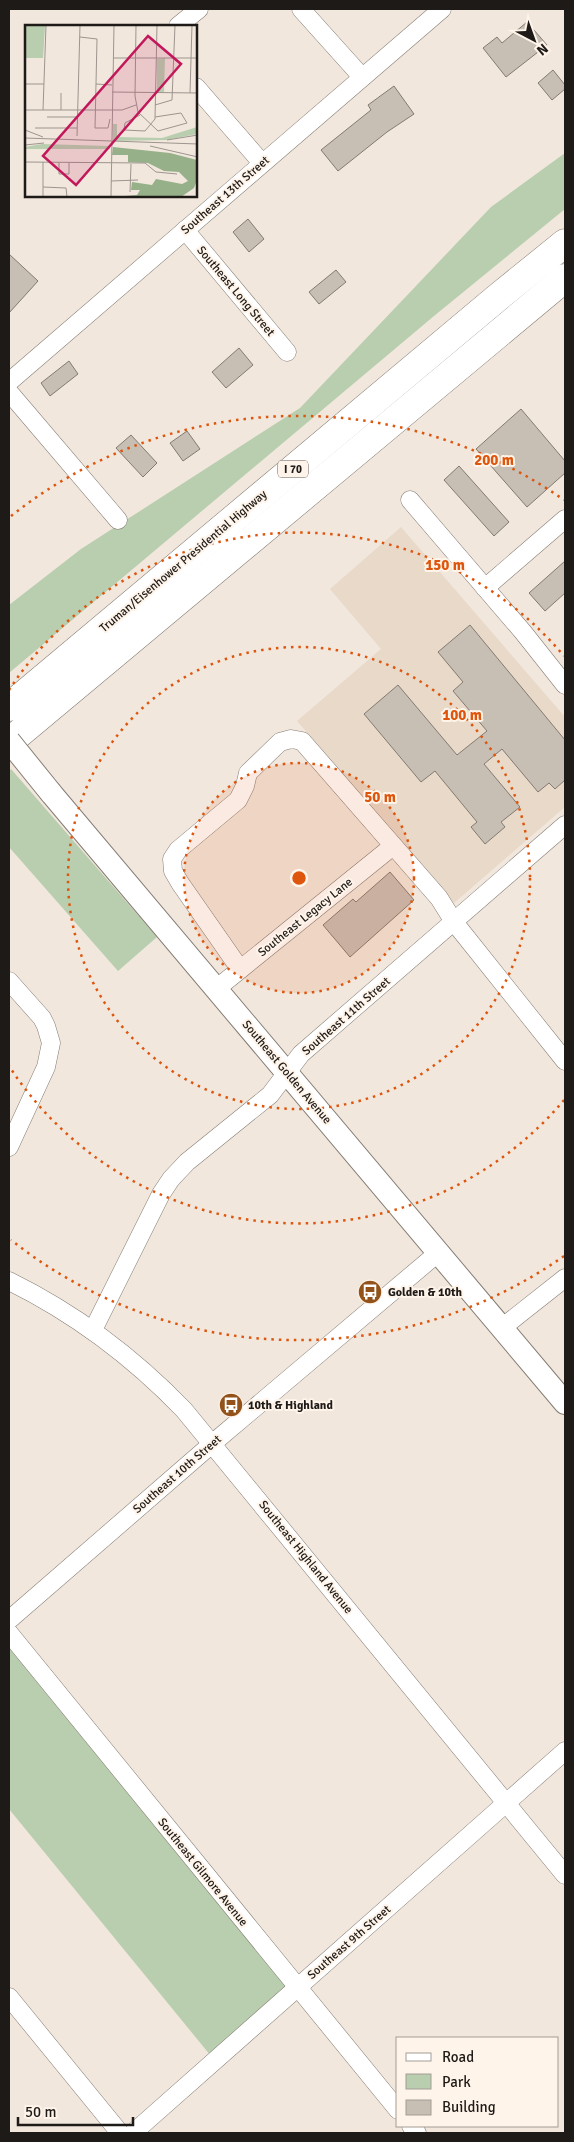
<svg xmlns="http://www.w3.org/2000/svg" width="574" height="2142" font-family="Signika,sans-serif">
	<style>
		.built { fill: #e8d9c9 }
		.green { fill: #b8ceae }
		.building { fill: #c7beb4; stroke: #837a71 }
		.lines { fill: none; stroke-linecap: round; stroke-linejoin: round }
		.minor-casing { stroke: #857d74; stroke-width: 19 }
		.tertiary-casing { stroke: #857d74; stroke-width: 24 }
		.motorway-casing { stroke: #857d74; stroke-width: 29 }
		.minor { stroke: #fff; stroke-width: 18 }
		.tertiary { stroke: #fff; stroke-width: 22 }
		.motorway { stroke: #fff; stroke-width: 28 }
		.tertiary-bridge-casing { stroke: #857d74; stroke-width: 24; stroke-linecap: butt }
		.tertiary-bridge { stroke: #fff; stroke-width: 22 }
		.ring { fill: none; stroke: #de560d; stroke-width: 2.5; stroke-dasharray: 2.5 5 }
		.labels { text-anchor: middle; stroke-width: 4; stroke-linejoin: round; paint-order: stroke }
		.shield { fill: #fef4ea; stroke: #615b56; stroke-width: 1 }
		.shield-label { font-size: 11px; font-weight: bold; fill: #1e1a17 }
		.street-label { font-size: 12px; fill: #1e1a17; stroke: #fef4ea }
		.poi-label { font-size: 12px; font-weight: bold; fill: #1e1a17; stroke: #fef4ea; text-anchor: start }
		.inset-road { fill: none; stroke: #9d958e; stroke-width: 1 }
		.view { fill: #c2185b; fill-opacity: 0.15; stroke: #c2185b; stroke-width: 2.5 }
		.inset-edge { fill: none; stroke: #1e1a17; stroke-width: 2.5 }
		.centre { fill: #de560d; stroke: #fef4ea; stroke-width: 2.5 }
		.ring-label { font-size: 15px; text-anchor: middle; font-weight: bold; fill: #de560d; stroke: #fef4ea; stroke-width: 4; stroke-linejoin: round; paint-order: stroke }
	</style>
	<rect width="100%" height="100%" fill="#f1e7dd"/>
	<path class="built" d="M401,527L565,717V807L454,903L297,721L381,649L330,589Z"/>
	<g class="green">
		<path d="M565,153V209L434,316L9,673V605L81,549L300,408L491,207Z"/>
		<path d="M11,769L157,937L118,971L9,847V772Z"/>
		<path d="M9,1648L12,1649L286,1982L287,1990L211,2056L9,1809Z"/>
	</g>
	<g class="building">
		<path d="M527,22L547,45L506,77L483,48L497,37L502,43Z"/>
		<path d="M553,70L565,85V89L552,100L538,83Z"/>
		<path d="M394,86L414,114L387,132L338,171L321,150L371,110L368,105Z"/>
		<path d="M248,219L264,239L249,252L233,232Z"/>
		<path d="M9,254L38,281L9,313Z"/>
		<path d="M336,270L346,282L319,304L309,292Z"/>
		<path d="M239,348L253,365L226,388L212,372Z"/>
		<path d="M69,361L78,374L50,396L41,383Z"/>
		<path d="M521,409L565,461V473L527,507L476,449Z"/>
		<path d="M187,431L200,449L183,461L170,443Z"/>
		<path d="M131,435L157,463L143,477L116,448Z"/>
		<path d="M459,466L509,522L494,536L444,480Z"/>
		<path d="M565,561V593L545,611L529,593Z"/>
		<path d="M470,625L565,740V780L555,789L549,783L538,792L502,749L484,764L520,807L501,822L505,827L485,844L471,827L477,822L435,771L421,782L364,714L398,685L457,755L487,731L453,691L463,682L438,652Z"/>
		<path d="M390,872L414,900L350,957L323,925L353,899L356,902Z"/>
	</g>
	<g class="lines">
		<g class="minor-casing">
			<g id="minor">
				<path d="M301,9L362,77"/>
				<path d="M178,26L199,9"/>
				<path d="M196,87L262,163"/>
				<path d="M185,230L287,352"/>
				<path d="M9,382L442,9"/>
				<path d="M9,392L118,520"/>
				<path d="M410,500L523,632L565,685"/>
				<path d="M485,588L565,519"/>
				<path d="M240,969L180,883L173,871L172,859L178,850L238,800L245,786L248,773L280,742L291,739L302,741L439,898L454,922L565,1061"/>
				<path d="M9,981L42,1018L46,1026L51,1043L46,1067L9,1147"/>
				<path d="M216,989L393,846"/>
				<path d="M9,1281C76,1314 132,1356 184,1410L565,1875"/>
				<path d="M503,1327L565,1278"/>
				<path d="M93,1330L161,1194L171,1179L187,1162L270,1095L301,1054L565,825"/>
				<path d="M9,1620L213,1443L439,1252"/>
				<path d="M9,1633L398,2110"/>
				<path d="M9,1997L120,2133"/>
				<path d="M411,2126L417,2133"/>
				<path d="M133,2133L565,1751"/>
			</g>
		</g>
		<g class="tertiary-casing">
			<path id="tertiary" d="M51,793L565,1403"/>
		</g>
		<g class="motorway-casing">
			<g id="motorway">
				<path d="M9,707L497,298L565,243"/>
				<path d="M9,742L565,278"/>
			</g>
		</g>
		<use href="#minor" class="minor"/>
		<use href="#tertiary" class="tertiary"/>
		<use href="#motorway" class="motorway"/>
		<g class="tertiary-bridge-casing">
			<path id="tertiary-bridge" d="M9,741L51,793"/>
		</g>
		<use href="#tertiary-bridge" class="tertiary-bridge"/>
	</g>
	<circle cx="299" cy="878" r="115" fill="#de560d" fill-opacity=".12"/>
	<g class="ring">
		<circle cx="299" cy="878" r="115"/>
		<circle cx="299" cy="878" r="231"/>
		<path d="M564 1100A346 346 0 0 1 9 1066M9 690A346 346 0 0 1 564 656"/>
		<path d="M564 1256A462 462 0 0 1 11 1240M11 516A462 462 0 0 1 564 500"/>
	</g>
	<defs>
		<g id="bus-disc" transform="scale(1.25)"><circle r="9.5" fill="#92521a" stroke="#fef4ea"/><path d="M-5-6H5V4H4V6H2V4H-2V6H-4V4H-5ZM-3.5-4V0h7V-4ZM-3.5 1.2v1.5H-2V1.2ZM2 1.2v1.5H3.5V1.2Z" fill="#fff"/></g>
	</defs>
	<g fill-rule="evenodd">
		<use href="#bus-disc" x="370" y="1292"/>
		<use href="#bus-disc" x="231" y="1405"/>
	</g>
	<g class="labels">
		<rect class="shield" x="278" y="460.5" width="30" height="17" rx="4"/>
		<g class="shield-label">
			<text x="293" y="473">I 70</text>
		</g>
		<g class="street-label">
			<text transform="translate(225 195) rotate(-41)" y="4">Southeast 13th Street</text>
			<text transform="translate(236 291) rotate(50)" y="4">Southeast Long Street</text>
			<text transform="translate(183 561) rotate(-40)" y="4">Truman/Eisenhower Presidential Highway</text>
			<text transform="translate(305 917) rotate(-39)" y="4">Southeast Legacy Lane</text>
			<text transform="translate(346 1016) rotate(-41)" y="4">Southeast 11th Street</text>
			<text transform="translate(287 1072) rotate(50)" y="4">Southeast Golden Avenue</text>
			<text transform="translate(177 1474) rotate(-41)" y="4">Southeast 10th Street</text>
			<text transform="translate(306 1557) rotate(51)" y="4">Southeast Highland Avenue</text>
			<text transform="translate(203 1872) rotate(51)" y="4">Southeast Gilmore Avenue</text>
			<text transform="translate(349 1942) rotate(-41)" y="4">Southeast 9th Street</text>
		</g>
		<g class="poi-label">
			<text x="388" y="1296">Golden &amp; 10th</text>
			<text x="248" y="1409">10th &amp; Highland</text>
		</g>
	</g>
	<g transform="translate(25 25)">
		<rect width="172" height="172" fill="#f1e7dd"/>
		<path d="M0,1H20L18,33H0ZM140,33L139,67H132V34ZM88,99H92V112L137,113L172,102V109L141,115L88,116ZM17,119L85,121V124H0V122Z" fill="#b8ceae"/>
		<path d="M88,122L145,128L172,135V155L169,163L156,172H88L112,170L115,165H106L107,157L127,160L131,154L157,159L163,156L154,147L139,146L123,138L103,137V130H87Z" fill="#96b18a"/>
		<path class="inset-road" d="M111,0L110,71L113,87L133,106L162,98L156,88L130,92M55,12L72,14L70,103H83L85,94M88,33H173M0,59H19M71,59L87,60M87,67L173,68M165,68L167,0M130,80L147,75L150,0M0,85H97L111,80M18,85L21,0M36,85V68M115,90L100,98L99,105L120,106L130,94L132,0M22,92H53M10,103H52M0,105L18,112M52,111L55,0M0,113L173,119M142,115L173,110M0,120L19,118M125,121L173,132M0,137L120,138L131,147L152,149M34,137V149H44V137M86,156L113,155M18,162L41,163L42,172M105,167L106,139M18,172V137M86,172L89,0"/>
		<path class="view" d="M123,11L156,39L51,160L18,131Z"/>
		<rect width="172" height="172" class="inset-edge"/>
	</g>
	<circle cx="299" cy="878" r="8" class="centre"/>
	<g class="ring-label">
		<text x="494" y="465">200 m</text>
		<text x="445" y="570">150 m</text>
		<text x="462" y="720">100 m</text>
		<text x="380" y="802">50 m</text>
	</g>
	<rect width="574" height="2142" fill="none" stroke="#1e1a17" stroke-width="20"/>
	<rect x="396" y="2037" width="162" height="90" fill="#fef4ea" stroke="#a49d96"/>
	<rect x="406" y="2053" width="25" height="8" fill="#ffffff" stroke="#a49d96"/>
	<text x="442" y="2062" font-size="15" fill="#1e1a17">Road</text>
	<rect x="406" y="2074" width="25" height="15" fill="#b8ceae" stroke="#a49d96"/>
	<text x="442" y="2087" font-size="15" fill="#1e1a17">Park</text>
	<rect x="406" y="2100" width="25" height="15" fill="#c7beb4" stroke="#a49d96"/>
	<text x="442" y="2112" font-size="15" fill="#1e1a17">Building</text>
	<g transform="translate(534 40) rotate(139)" stroke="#fef4ea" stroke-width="4" paint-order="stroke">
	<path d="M0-4L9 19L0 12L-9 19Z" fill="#1e1a17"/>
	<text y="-8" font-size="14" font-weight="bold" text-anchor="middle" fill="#1e1a17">N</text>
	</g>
	<path d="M18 2117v8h115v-8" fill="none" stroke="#1e1a17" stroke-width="2.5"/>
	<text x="25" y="2117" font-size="15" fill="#1e1a17" stroke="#fef4ea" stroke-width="4" paint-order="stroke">50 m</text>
</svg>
